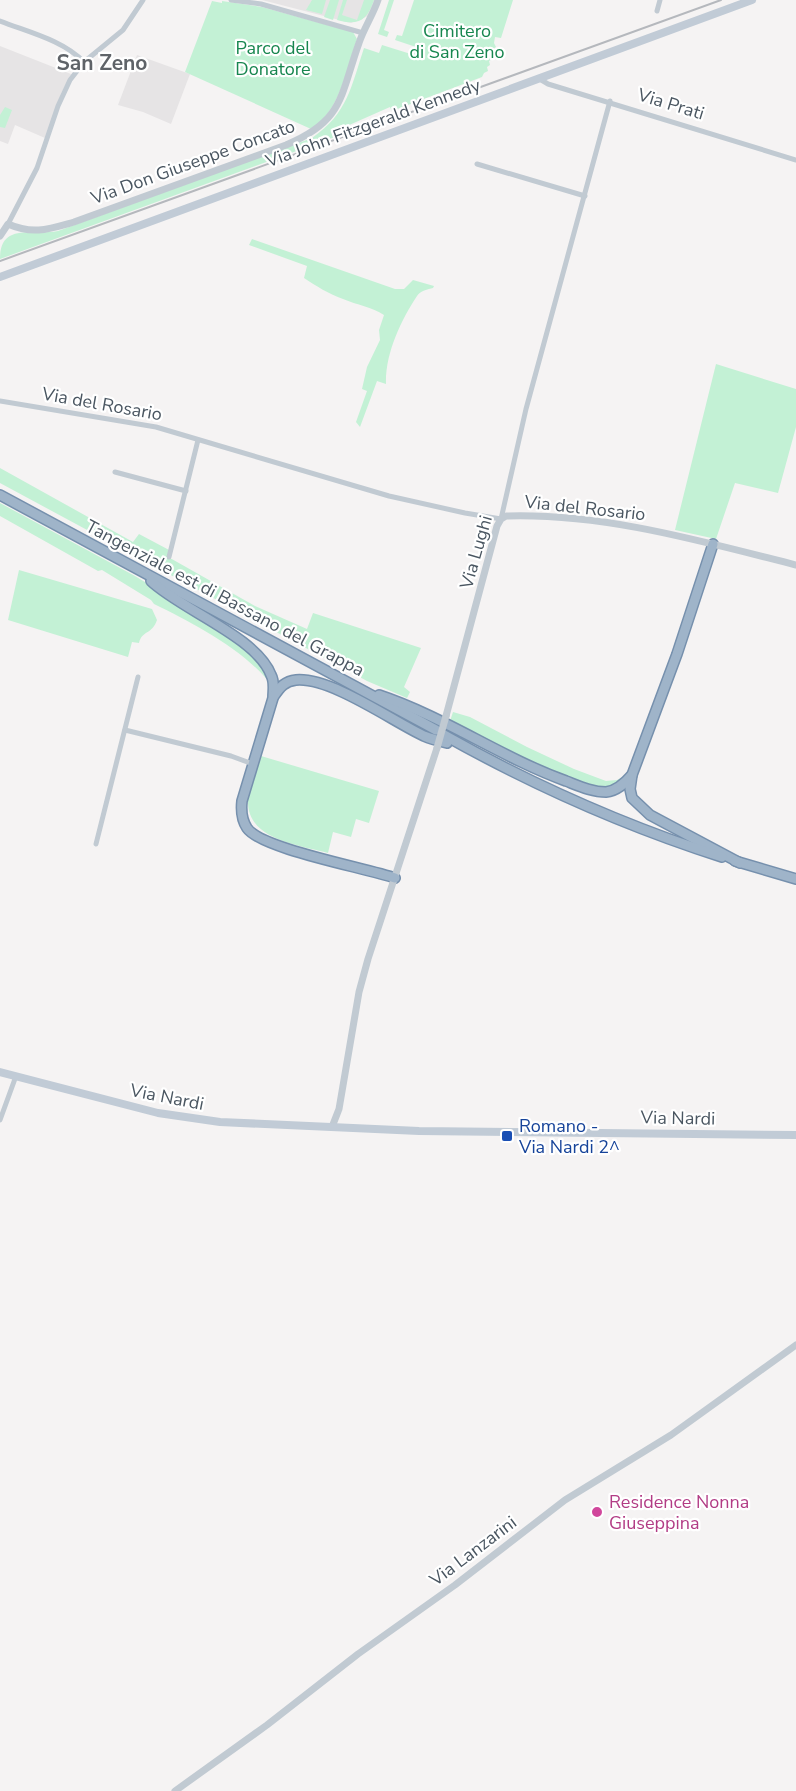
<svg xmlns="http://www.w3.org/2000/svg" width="796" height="1791" font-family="'Nunito Sans',sans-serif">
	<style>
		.education { fill: #e6e4e5 }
		.green { fill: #c3f1d5 }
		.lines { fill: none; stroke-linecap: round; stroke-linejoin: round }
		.trunk-casing { stroke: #7690ad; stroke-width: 12 }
		.minor { stroke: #c1cad2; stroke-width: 5 }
		.tertiary { stroke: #c1cad2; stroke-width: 7 }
		.secondary { stroke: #c1cbd6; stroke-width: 8 }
		.trunk { stroke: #9fb4c9; stroke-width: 9 }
		.rail { stroke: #b5b8bd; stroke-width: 2 }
		.tertiary-bridge { stroke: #c1cad2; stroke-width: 7 }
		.transit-dot { fill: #1a4fb4; stroke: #fff; stroke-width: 2 }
		.hotel-dot { fill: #d1479c; stroke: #fff; stroke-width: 2 }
		.labels { text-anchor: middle; stroke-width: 4.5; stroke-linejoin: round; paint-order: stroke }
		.park-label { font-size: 18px; fill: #17864f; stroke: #fff }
		.street-label { font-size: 18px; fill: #4a5661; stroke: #fff }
		.transit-label { font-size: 18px; fill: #164399; stroke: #fff; text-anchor: start }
		.hotel-label { font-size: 18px; fill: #b23c85; stroke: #fff; text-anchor: start }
		.quarter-label { font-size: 21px; font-weight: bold; fill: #5f6368; stroke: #fff }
	</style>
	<rect width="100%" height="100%" fill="#f5f3f3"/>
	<g class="education">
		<path d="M262,0H375L368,16L351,23Z"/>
		<path d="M0,46L71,74L61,94L45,138L15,125L8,144L0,141Z"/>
		<path d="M137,55L190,74L171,124L143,112L118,105Z"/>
	</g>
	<g class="green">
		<path d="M312,0H326L322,14L306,10Z"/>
		<path d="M330,0H339L333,20L324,17Z"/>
		<path d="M343,0H347L342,15L357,20L364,0H374C367,21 358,26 337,20Z"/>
		<path d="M389,0H394L384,30L389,32L387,37L378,34Z"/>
		<path d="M414,0H513L501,38L495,37L494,43L496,47L493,49L494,53L491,55L492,59L489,61L490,65L487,67L488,71L484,73L482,77L392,111L390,107L347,126L343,134L0,259C0,222 32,236 58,231L312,138C348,113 351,87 364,48L379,53L382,45L414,55L416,47L395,40L397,35L402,36Z"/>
		<path d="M212,1L222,3V1L262,7L353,32L357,39C346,70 340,111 311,129L185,72Z"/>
		<path d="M5,107L12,110L5,128L0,127V115Z"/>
		<path d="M252,239L395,289H404L413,280L434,286L433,288C428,289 420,291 417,296C401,320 385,354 386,384L377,381L360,427L356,422L367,391L362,389L367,367L380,340L379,330L384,315C372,307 357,305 343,299C329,294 316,286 304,278L307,266L249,245Z"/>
		<path d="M716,364L796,389V427L778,493L735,483L716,539L675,530Z"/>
		<path d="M0,468L133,542L139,534L171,551L170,558L255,606L307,629L313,613L421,648L404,687L410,692L407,698L367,681L0,483Z"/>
		<path d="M0,503L135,576L212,623L263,664L273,687C247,651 193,623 154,604L151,600L102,570L98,571L0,516Z"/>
		<path d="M19,570L152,609L157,620C152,635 142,630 139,643L132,642L128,657L8,620Z"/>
		<path d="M453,712L470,717L527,747L574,769L606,781L617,780L626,775L635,762C631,773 628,782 616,787C587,798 480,737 450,721Z"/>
		<path d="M261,756L379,791L369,823L356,819L351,837L333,832L328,853C300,845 247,840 248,801C248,786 256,770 261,756Z"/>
	</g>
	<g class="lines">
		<g class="trunk-casing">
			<g id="trunk">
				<path d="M0,495L436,730"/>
				<path d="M713,544L677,654L632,775L630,789L632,798L650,815L740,863"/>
				<path d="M151,581C180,609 257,637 271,675C275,682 273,690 273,698L242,801C241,810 241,819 247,828C261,849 367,868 395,878"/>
				<path d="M379,695C445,717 502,758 566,781C579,786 592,792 606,792C617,791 625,783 632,775"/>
				<path d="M274,696C280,687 285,681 296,680C331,677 392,721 424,736C431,739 439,741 447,743"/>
				<path d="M444,735C533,785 625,826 722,857"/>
				<path d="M735,861L796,879"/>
			</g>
		</g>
		<g class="minor">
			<path d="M231,0L261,4L363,33"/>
			<path d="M657,11L660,0"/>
			<path d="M0,21C28,32 63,40 84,62"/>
			<path d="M538,78L548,84L796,160"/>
			<path d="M477,164L585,196"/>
			<path d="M8,224L37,168L58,106L70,80L84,62L123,30L143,0"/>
			<path d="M0,401L156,427L389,496L465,513L501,519L526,409L610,101"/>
			<path d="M115,472L186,491"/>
			<path d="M169,557L198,440"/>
			<path d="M125,730L231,756L253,764"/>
			<path d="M96,844L138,677"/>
			<path d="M0,1120L16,1076"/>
		</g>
		<g class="tertiary">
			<path d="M0,236L8,224C33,235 49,229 74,222L286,145C344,121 340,96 359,43C364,28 373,15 378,0"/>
			<path d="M446,716L497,526L501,519L506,516C604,513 701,541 796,565"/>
			<path d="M332,1127L339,1109L359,992L368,959L437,748"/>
			<path d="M175,1791L267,1725L358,1654L455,1585L565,1500L671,1435L796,1345"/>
		</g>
		<g class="secondary">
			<path d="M0,277L752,0"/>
			<path d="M0,1072L158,1113L220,1122L419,1131L796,1135"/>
		</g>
		<use href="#trunk" class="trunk"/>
		<path class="rail" d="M0,261L721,0"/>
		<path class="tertiary-bridge" d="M437,748L446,716"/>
	</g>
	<rect class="transit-dot" x="501" y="1130" width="12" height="12" rx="3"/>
	<circle class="hotel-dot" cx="597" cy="1512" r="6"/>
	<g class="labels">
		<g class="park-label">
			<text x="457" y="37">Cimitero<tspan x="457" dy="21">di San Zeno</tspan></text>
			<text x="273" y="54">Parco del<tspan x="273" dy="21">Donatore</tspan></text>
		</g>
		<g class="street-label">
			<text transform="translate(671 104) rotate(17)" y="6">Via Prati</text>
			<text transform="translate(373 123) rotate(-20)" y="6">Via John Fitzgerald Kennedy</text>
			<text transform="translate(193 162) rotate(-20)" y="6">Via Don Giuseppe Concato</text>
			<text transform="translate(102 404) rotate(10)" y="6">Via del Rosario</text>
			<text transform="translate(585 508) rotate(6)" y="6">Via del Rosario</text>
			<text transform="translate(476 552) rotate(-74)" y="6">Via Lughi</text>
			<text transform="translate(225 598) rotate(28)" y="6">Tangenziale est di Bassano del Grappa</text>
			<text transform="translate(167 1097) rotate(11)" y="6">Via Nardi</text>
			<text transform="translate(678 1118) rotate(1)" y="6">Via Nardi</text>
			<text transform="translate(473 1551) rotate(-37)" y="6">Via Lanzarini</text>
		</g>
		<g class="transit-label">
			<text x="519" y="1132">Romano -<tspan x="519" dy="21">Via Nardi 2^</tspan></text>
		</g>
		<g class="hotel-label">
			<text x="609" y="1508">Residence Nonna<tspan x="609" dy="21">Giuseppina</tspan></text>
		</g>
		<g class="quarter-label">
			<text x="102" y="70">San Zeno</text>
		</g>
	</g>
</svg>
